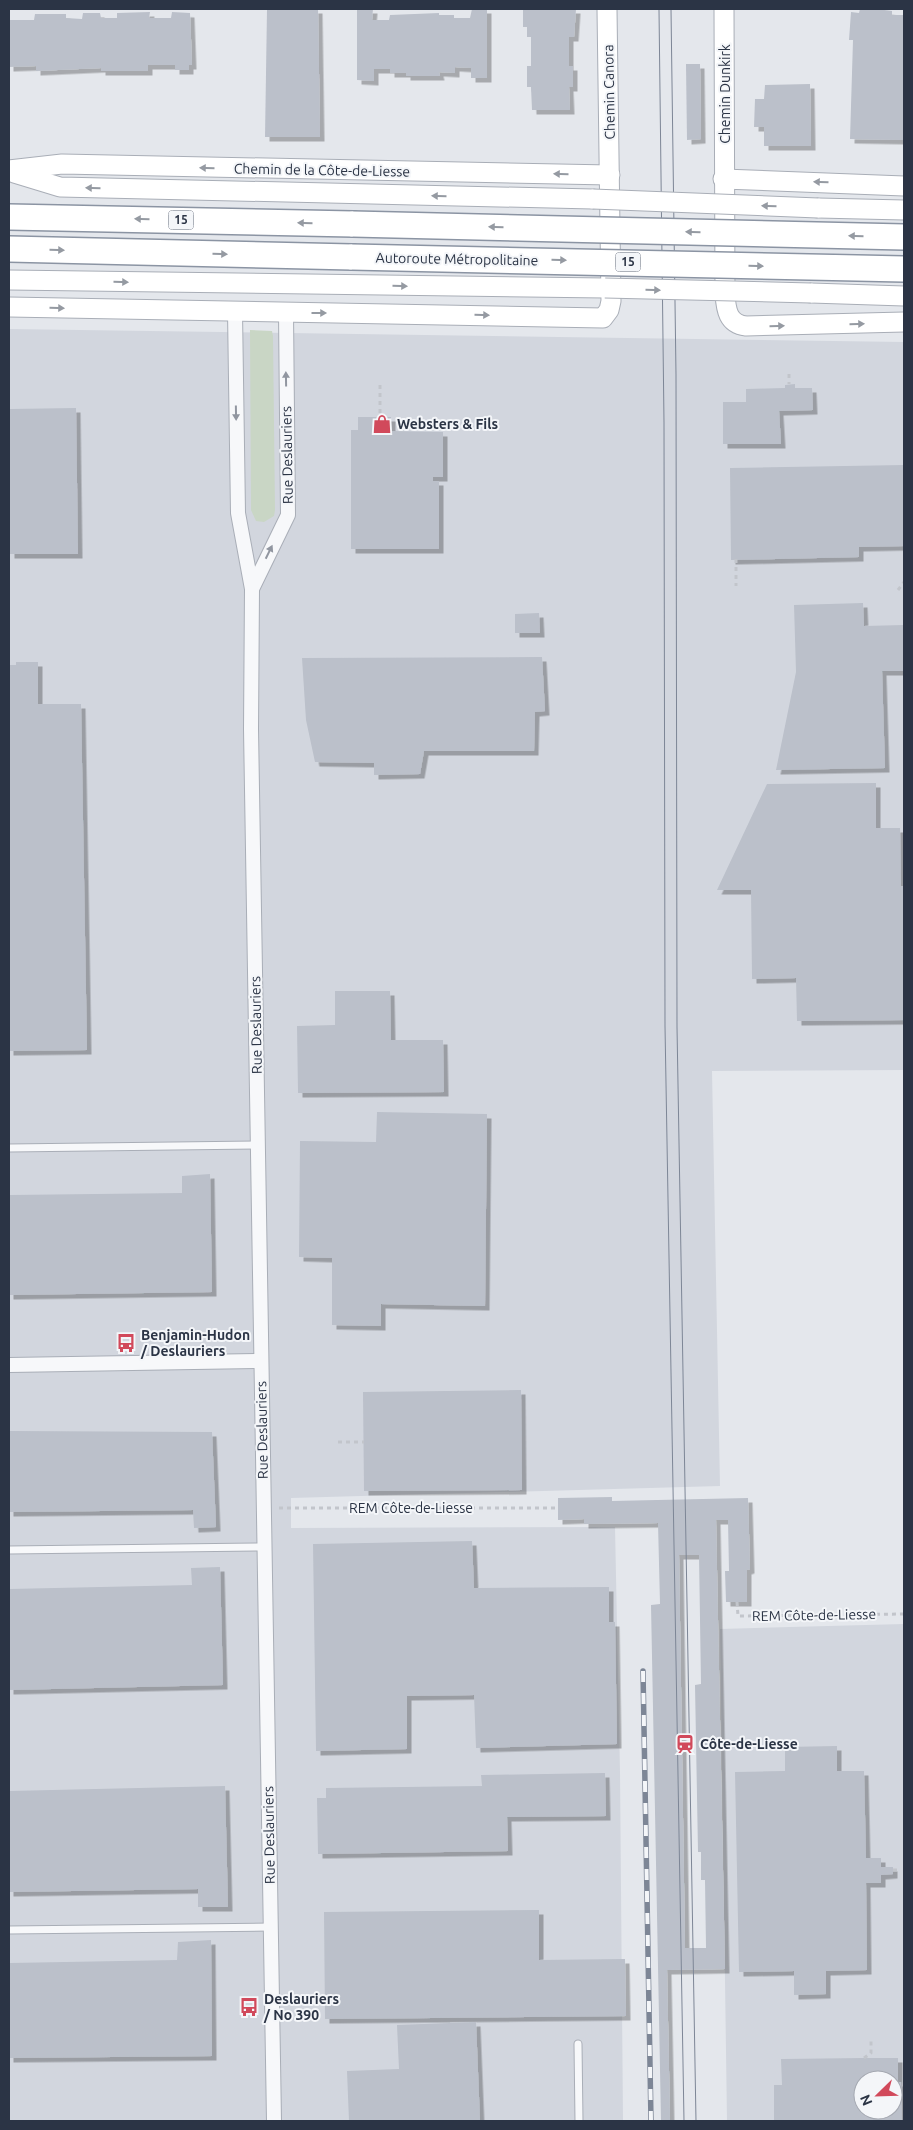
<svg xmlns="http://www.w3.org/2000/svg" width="913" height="2130" font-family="Ubuntu,sans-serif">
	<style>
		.built { fill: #d2d6de; fill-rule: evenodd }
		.green { fill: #c9d6c5 }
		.building { fill: #bbc0ca; fill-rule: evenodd; filter: url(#shadow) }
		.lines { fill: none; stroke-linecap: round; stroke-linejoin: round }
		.lane-casing { stroke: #a9aeb7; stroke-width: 9 }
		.street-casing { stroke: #a9aeb7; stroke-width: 16 }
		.secondary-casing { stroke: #a9aeb7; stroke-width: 21 }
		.highway-casing { stroke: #8b94a3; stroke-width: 28 }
		.path { stroke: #c2c5cb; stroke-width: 3; stroke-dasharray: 4 4; stroke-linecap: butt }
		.lane { stroke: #f7f8fa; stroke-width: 7 }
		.street { stroke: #f7f8fa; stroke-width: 14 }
		.secondary { stroke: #fff; stroke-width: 19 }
		.highway { stroke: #fff; stroke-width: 25 }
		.tram { stroke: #7d8696; stroke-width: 1 }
		.rail-casing { stroke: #7d8696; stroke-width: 5.5 }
		.rail { stroke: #f4f6f9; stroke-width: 4; stroke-dasharray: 11; stroke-linecap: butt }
		.secondary-bridge-casing { stroke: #a9aeb7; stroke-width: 21; stroke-linecap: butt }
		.highway-bridge-casing { stroke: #8b94a3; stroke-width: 28; stroke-linecap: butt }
		.secondary-bridge { stroke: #fff; stroke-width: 19 }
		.highway-bridge { stroke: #fff; stroke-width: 25 }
		.oneway { fill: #959aa2 }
		.oneway2 { fill: #9196a0 }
		.labels { text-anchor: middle; stroke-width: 4; stroke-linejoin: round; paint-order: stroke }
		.shield { fill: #f4f6f9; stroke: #676e7b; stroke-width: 1 }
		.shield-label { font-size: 12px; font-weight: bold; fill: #2b3445 }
		.street-label { font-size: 14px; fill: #2b3445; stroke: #f4f6f9 }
		.poi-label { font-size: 14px; font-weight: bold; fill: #2b3445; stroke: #f4f6f9; text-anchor: start }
	</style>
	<defs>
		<filter id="shadow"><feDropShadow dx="4.5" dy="4.5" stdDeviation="0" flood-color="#0004"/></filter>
	</defs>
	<rect width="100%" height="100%" fill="#e4e7ec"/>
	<g class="built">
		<path d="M9,329L904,342V1070L712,1071L720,1486L291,1498V1528L615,1527L620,1772L623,2121H9Z"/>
		<path d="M904,1624V2121H727L720,1629ZM863,2080H893V2110H863Z"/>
	</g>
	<path class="green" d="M250,330L272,331L273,336L275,510L274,516L264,522L256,521L251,510Z"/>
	<g class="building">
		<path d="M267,9H318L320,137H265Z"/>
		<path d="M357,9H373L372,20H389L390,15L439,13V15H454V18H470L472,9H487V78H471V68L455,67V73L439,72L440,76H406V73H390V69H374V81L357,80Z"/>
		<path d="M523,9H576L574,37H569V66H573V87H569L570,110H532L531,87H527V66H531V37H527V27H523Z"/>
		<path d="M860,9H877L892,11V15H904V140L850,139L853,40H849L851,12L859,13Z"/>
		<path d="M150,12L149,18H171L172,12L190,13L192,65H189V70H175V65H148V71H101V68L36,71V66L9,67V20H34L35,14H66V18L82,19L83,13H100L101,18H117V13Z"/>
		<path d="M686,64H700L701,139L687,140Z"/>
		<path d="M810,84L811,146H764V127H754L755,99H764L765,85Z"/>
		<path d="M795,384V388H812L813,410L779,411L781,444H723V402H746V389L785,388V385Z"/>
		<path d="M76,408L78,554H10V409Z"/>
		<path d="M358,417H391V431L443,432V477H433V481H439V549H351V430H358Z"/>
		<path d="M904,465V546L859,547V557L731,560L730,468Z"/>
		<path d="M863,603L864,626L904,625V671H882L885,768L776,770L796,672L794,605Z"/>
		<path d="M539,613L540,633H515V614Z"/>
		<path d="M542,657L545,711L535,712L534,751H424L420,774L374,775V763L315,762L306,720L302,658Z"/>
		<path d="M16,662H38V704H81L87,1050L9,1051V665H16Z"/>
		<path d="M876,783V828H900L901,886H904V1020L797,1021L796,978L752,979L751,890H717L767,784Z"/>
		<path d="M335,991H390L391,1040H443L444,1092L298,1093L297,1026L335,1025Z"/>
		<path d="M377,1112L487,1114L485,1306L381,1304V1326L332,1325V1258L299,1257L300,1141L376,1142Z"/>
		<path d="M210,1174L212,1292L9,1295V1195L182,1193V1176Z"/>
		<path d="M521,1390L522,1490L364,1491L363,1392Z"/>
		<path d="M9,1431L212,1432L216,1527L194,1528L193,1510L9,1512Z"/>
		<path d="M612,1497V1501L748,1498L750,1569L747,1570V1602H726L725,1571H729L728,1520H716L725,1969L667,1970L670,2121H661L651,1605L660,1604L658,1523L584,1524V1519L558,1520V1498ZM679,1555H699L701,1684L695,1685L698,1852H701V1880H705L706,1948H685Z"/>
		<path d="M472,1541L474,1588L609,1587V1622H615L617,1744L476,1748L474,1695L407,1696V1749L316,1751L313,1544Z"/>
		<path d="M220,1567L223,1685L9,1690V1589L192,1585L191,1568Z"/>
		<path d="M837,1746V1771H864L866,1858H881V1867H893V1874L881,1875V1883H866L867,1970L826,1971V1994L794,1995V1971L739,1972L735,1772L785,1771V1747Z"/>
		<path d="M605,1773L606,1816L507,1817L508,1851L318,1854L317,1798H326V1788L482,1786L481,1775Z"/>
		<path d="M225,1786L228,1907H198V1889L9,1892V1791Z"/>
		<path d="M539,1910V1960L625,1959L626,2016L325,2019L324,1912Z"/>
		<path d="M211,1940L212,2056L9,2058V1963L177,1960L178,1942Z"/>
		<path d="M476,2022L480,2121H349L347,2071L399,2069L397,2025Z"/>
		<path d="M864,2058H898V2082H901L902,2121H774V2085H782L781,2059ZM863,2080H893V2110H863Z"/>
	</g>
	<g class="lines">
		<g class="lane-casing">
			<g id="lane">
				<path d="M9,1148L258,1145"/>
				<path d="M9,1550L264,1547"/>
				<path d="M9,1930L270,1927"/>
				<path d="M578,2044L579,2121"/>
			</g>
		</g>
		<g class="street-casing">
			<g id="street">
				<path d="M235,312L238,513L252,589L251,729L274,2121"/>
				<path d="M252,589L288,515L286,313"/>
				<path d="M9,1365L261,1361"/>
			</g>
		</g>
		<g class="secondary-casing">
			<g id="secondary">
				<path d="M724,9L725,294C726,310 728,324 746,326L904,322"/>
				<path d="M9,170L62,164L610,175"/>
				<path d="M14,173L60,187L593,199"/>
				<path d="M723,179L904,186"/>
				<path d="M818,208L904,210"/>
				<path d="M9,280L605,288"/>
				<path d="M811,293L904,296"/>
				<path d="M9,307L603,318L609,310L611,301L607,9"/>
			</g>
		</g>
		<g class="highway-casing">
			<g id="highway">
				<path d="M9,217L353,224"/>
				<path d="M9,249L352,257"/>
			</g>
		</g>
		<g class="path">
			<path d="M789,374V384"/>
			<path d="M380,385V417"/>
			<path d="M736,559V586"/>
			<path d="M898,590L904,582"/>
			<path d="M338,1442H364"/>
			<path d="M279,1508H558"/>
			<path d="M737,1602L738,1616L904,1614"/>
			<path d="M893,1870H897"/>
			<path d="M864,2058L871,2053V2040"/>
		</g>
		<use href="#lane" class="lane"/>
		<use href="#street" class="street"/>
		<use href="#secondary" class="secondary"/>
		<use href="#highway" class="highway"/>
		<g class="tram">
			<path d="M659,9L664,423L665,1026L684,2121"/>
			<path d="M671,9L676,375L677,1027L696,2121"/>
		</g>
		<g class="rail-casing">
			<path id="rail" d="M643,1671L651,2121"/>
		</g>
		<use href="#rail" class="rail"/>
		<g class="secondary-bridge-casing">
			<g id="secondary-bridge">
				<path d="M593,199L818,208"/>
				<path d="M605,288L811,293"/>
			</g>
		</g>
		<g class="highway-bridge-casing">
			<g id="highway-bridge">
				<path d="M353,224L904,237"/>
				<path d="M352,257L904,269"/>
			</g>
		</g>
		<use href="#secondary-bridge" class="secondary-bridge"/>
		<use href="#highway-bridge" class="highway-bridge"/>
	</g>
	<defs><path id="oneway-solid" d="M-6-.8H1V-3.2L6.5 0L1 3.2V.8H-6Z" transform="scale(1.25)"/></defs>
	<g class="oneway">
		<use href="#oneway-solid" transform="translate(207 168) rotate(-179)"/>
		<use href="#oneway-solid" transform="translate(561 174) rotate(-179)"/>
		<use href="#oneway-solid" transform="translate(821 182) rotate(-178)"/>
		<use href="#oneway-solid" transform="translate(93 188) rotate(-179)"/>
		<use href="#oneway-solid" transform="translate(439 196) rotate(-179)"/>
		<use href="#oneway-solid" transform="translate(769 206) rotate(-178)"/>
		<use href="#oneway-solid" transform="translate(142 219) rotate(-179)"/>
		<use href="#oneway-solid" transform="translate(305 223) rotate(-179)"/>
		<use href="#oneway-solid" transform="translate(496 227) rotate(-179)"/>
		<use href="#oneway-solid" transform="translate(693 232) rotate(-179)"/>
		<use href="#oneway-solid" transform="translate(856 236) rotate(-179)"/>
		<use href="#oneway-solid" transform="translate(57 250) rotate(1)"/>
		<use href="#oneway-solid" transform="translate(220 254) rotate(1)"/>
		<use href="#oneway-solid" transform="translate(559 260) rotate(2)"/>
		<use href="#oneway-solid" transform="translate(756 266) rotate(1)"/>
		<use href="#oneway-solid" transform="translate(121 282) rotate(1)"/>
		<use href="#oneway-solid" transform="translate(400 286) rotate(1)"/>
		<use href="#oneway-solid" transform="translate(653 290) rotate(2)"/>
		<use href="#oneway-solid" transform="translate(57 308) rotate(1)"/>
		<use href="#oneway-solid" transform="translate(319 313)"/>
		<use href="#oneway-solid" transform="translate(482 315) rotate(2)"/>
		<use href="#oneway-solid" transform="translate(857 324) rotate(-1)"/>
		<use href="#oneway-solid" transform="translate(777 326) rotate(-1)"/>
	</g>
	<g class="oneway2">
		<use href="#oneway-solid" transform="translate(286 379) rotate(-91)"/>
		<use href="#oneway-solid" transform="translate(236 413) rotate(89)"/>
		<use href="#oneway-solid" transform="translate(269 552) rotate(-64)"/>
	</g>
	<defs>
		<g id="shop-bare" transform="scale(1.5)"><path d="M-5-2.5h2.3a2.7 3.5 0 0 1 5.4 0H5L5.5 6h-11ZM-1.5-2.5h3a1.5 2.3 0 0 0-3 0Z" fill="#d1495b" stroke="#f4f6f9" stroke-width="2.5" paint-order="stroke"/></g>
		<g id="bus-bare" transform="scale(1.5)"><path d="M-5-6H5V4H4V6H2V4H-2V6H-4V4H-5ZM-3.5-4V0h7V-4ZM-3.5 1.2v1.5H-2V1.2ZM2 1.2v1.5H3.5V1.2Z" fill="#d1495b" stroke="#f4f6f9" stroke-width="2.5" paint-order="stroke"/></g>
		<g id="station-bare" transform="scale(1.5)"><path d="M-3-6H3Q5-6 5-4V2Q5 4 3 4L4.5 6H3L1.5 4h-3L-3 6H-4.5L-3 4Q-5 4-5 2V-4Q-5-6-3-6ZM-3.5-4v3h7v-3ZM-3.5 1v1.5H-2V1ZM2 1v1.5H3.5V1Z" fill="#d1495b" stroke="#f4f6f9" stroke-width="2.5" paint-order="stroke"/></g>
	</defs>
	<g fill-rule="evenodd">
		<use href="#shop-bare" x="382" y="424"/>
		<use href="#bus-bare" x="126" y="1343"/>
		<use href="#station-bare" x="685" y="1744"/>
		<use href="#bus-bare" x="249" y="2007"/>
	</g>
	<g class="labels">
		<g class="shield">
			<rect x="168.5" y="210.5" width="25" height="19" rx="4"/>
			<rect x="615.5" y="252.5" width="25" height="19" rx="4"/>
		</g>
		<g class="shield-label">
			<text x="181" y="224">15</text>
			<text x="628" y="266">15</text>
		</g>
		<g class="street-label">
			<text transform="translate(609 92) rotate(-91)" y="5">Chemin Canora</text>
			<text transform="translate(725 94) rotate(-90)" y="5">Chemin Dunkirk</text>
			<text transform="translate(322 170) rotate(1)" y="5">Chemin de la Côte-de-Liesse</text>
			<text transform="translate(457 259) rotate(1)" y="5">Autoroute Métropolitaine</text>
			<text transform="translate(287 455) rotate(-91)" y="5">Rue Deslauriers</text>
			<text transform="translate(256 1025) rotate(-91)" y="5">Rue Deslauriers</text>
			<text transform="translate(262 1430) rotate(-91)" y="5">Rue Deslauriers</text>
			<text x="411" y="1513">REM Côte-de-Liesse</text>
			<text transform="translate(814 1615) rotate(-1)" y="5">REM Côte-de-Liesse</text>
			<text transform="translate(269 1835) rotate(-91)" y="5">Rue Deslauriers</text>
		</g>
		<g class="poi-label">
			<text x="397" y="429">Websters &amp; Fils</text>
			<text x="141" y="1340">Benjamin-Hudon<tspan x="141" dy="16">/ Deslauriers</tspan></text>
			<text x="700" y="1749">Côte-de-Liesse</text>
			<text x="264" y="2004">Deslauriers<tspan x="264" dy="16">/ No 390</tspan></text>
		</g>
	</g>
	<rect width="913" height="2130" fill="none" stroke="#2b3445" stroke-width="20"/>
	<g transform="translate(878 2095) rotate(247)"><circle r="24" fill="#f4f6f9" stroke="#a4a8b1"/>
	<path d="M0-4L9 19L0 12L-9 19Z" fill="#d1495b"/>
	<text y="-8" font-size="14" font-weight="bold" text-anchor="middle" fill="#2b3445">N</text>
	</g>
</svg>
